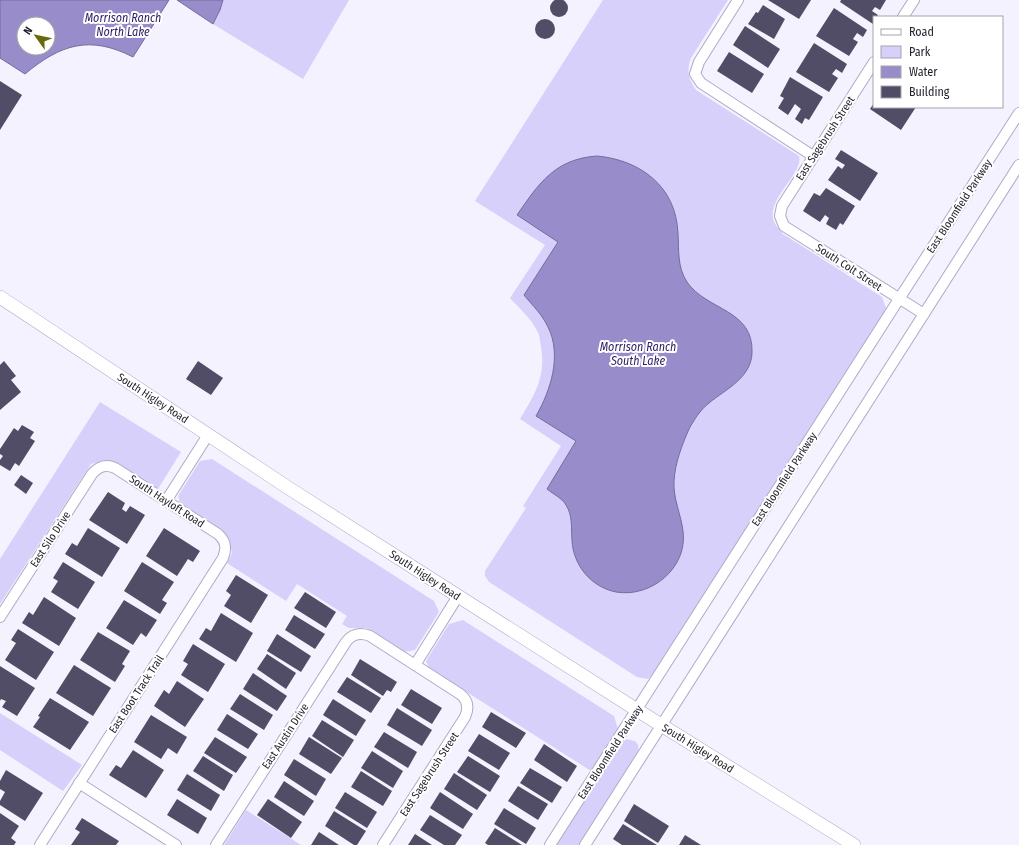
<svg xmlns="http://www.w3.org/2000/svg" width="1019" height="845" font-family="'Fira Sans Condensed',sans-serif">
	<style>
		.green { fill: #d7d0fb }
		.water { fill: #988dca; stroke: #746c9a; fill-rule: evenodd }
		.building { fill: #514d66 }
		.lines { fill: none; stroke-linecap: round; stroke-linejoin: round }
		.minor-casing { stroke: #aeaac7; stroke-width: 12 }
		.major-casing { stroke: #aeaac7; stroke-width: 14 }
		.minor { stroke: #fff; stroke-width: 10 }
		.major { stroke: #fff; stroke-width: 13 }
		.labels { text-anchor: middle; stroke-width: 4; stroke-linejoin: round; paint-order: stroke }
		.street-label { font-size: 11px; fill: #211f2a; stroke: #fff }
		.water-label { font-size: 12px; font-style: italic; fill: #311b63; stroke: #fff }
	</style>
	<rect width="100%" height="100%" fill="#f4f2fe"/>
	<g class="green">
		<path d="M223,0H349L303,79L213,24L220,10Z"/>
		<path d="M603,0H728L691,58C686,71 689,80 696,90L799,156C804,172 769,197 773,218C774,224 779,229 783,234L882,297L886,308L884,314L654,673L648,679L637,677L489,582L485,576V571L526,508L523,506L561,446L520,419C535,394 546,377 541,347C540,343 540,338 539,335C533,320 520,309 510,298L545,245L475,201Z"/>
		<path d="M100,402L181,452L158,489L115,462L102,461L91,464L0,604V559Z"/>
		<path d="M212,459L434,601L439,612L415,650L404,652L366,628H349L342,624L347,616L297,584L286,601L227,563L232,553L230,544L225,534L180,503L178,496L200,461Z"/>
		<path d="M463,620L614,716L618,729L591,771L429,668L426,661L449,624Z"/>
		<path d="M0,713L82,765L63,791L0,750Z"/>
		<path d="M626,739L635,741L638,745L639,753L580,845H556L621,743Z"/>
		<path d="M246,810L301,845H224Z"/>
	</g>
	<g class="water">
		<path d="M0,0H169L133,57C90,35 61,44 25,74L0,58ZM24,24H48V48H24Z"/>
		<path d="M177,0H223L220,10L213,24Z"/>
		<path d="M597,156C640,160 676,186 678,233C679,249 677,267 687,282C707,311 754,309 752,353C751,378 726,389 709,403C700,410 694,420 689,429C682,445 675,463 674,481C673,499 681,514 683,531C688,568 651,598 616,592C591,587 573,565 572,540C571,528 573,516 566,505C562,498 553,494 547,489L576,441L536,416C551,390 562,355 548,327C542,314 532,305 524,295L558,242L517,215C539,183 555,159 597,156Z"/>
	</g>
	<g class="building">
		<circle cx="559" cy="8" r="9"/>
		<path d="M768,0H811L799,19Z"/>
		<path d="M841,0H886L880,10L875,7L872,11L878,15L877,17H874L873,24L840,2Z"/>
		<path d="M763,5L785,19L774,39L748,24L756,12L758,13Z"/>
		<path d="M834,8L867,30L863,37L857,33L853,39L858,42L849,56L816,36Z"/>
		<circle cx="545" cy="29" r="10"/>
		<path d="M745,26L780,49L768,68L733,45Z"/>
		<path d="M814,43L847,64L842,73L836,69L832,74L838,78L829,92L796,72Z"/>
		<path d="M729,52L764,74L752,93L717,71Z"/>
		<path d="M790,77L823,97L809,120L805,118L802,124L795,119L801,109L795,104L788,115L778,108L784,98L780,96Z"/>
		<path d="M0,81L22,95L0,130Z"/>
		<path d="M874,103V107H916L901,130L870,109Z"/>
		<path d="M841,150L878,173L860,201L828,180L838,166L842,169L845,165L835,159Z"/>
		<path d="M826,188L855,206L843,225L840,223L836,230L826,224L829,218L825,215L820,222L803,211L814,193L820,196Z"/>
		<path d="M4,361L16,376L11,380L21,392L0,410V365Z"/>
		<path d="M198,361L223,378L211,395L186,379Z"/>
		<path d="M22,425L34,432L30,438L35,441L19,466L15,463L10,471L0,465V460L3,456L0,454V449L14,428L18,431Z"/>
		<path d="M21,475L33,483L26,494L14,485Z"/>
		<path d="M108,492L125,503L122,509L126,512L130,506L145,515L127,544L89,520Z"/>
		<path d="M88,528L120,548L102,577L65,554L72,543L77,546Z"/>
		<path d="M164,528L200,551L193,562L188,559L177,576L146,556Z"/>
		<path d="M63,562L95,582L78,609L51,592L58,581L53,578Z"/>
		<path d="M142,562L174,582L162,600L167,603L160,614L124,591Z"/>
		<path d="M236,575L268,595L251,623L224,606L231,595L226,591Z"/>
		<path d="M305,592L336,612L326,628L294,608Z"/>
		<path d="M44,597L76,618L59,646L22,623L29,612L33,615Z"/>
		<path d="M124,600L157,620L146,637L141,633L133,645L106,628Z"/>
		<path d="M221,613L253,633L236,662L199,639L206,628L211,631Z"/>
		<path d="M294,615L325,634L315,649L285,630Z"/>
		<path d="M18,629L54,652L36,680L5,660L16,643L11,640Z"/>
		<path d="M98,632L130,651L122,664L125,666L115,682L80,660Z"/>
		<path d="M277,634L311,656L301,672L267,651Z"/>
		<path d="M193,644L225,664L208,692L181,675L188,664L183,661Z"/>
		<path d="M267,654L296,673L286,689L257,669Z"/>
		<path d="M360,659L397,682L391,692L387,690L383,696L351,675Z"/>
		<path d="M74,665L111,688L93,716L56,693Z"/>
		<path d="M0,666L35,688L17,716L2,707L6,701L1,699L0,701Z"/>
		<path d="M253,673L287,696L277,711L243,689Z"/>
		<path d="M347,677L381,698L371,713L337,692Z"/>
		<path d="M177,681L204,699L185,727L154,706L164,690L169,694Z"/>
		<path d="M411,689L442,708L432,724L401,705Z"/>
		<path d="M240,694L273,715L264,730L230,709Z"/>
		<path d="M50,698L89,722L70,750L33,727L40,717L38,716Z"/>
		<path d="M333,699L366,720L356,736L323,715Z"/>
		<path d="M397,708L432,730L422,746L387,725Z"/>
		<path d="M491,712L526,733L516,748L482,727Z"/>
		<path d="M227,714L258,734L248,749L217,730Z"/>
		<path d="M151,715L187,737L177,754L168,748L161,759L134,742Z"/>
		<path d="M322,720L354,740L343,757L312,736Z"/>
		<path d="M384,732L417,752L408,768L374,747Z"/>
		<path d="M479,734L510,753L499,770L468,751Z"/>
		<path d="M215,737L247,757L236,773L204,753Z"/>
		<path d="M309,737L342,758L331,774L299,754Z"/>
		<path d="M544,744L577,766L567,782L534,760Z"/>
		<path d="M133,750L164,770L146,798L109,775L116,765L121,768Z"/>
		<path d="M372,751L403,771L393,788L361,768Z"/>
		<path d="M203,756L233,775L224,791L193,771Z"/>
		<path d="M468,756L500,776L490,792L457,772Z"/>
		<path d="M294,759L326,779L316,796L284,775Z"/>
		<path d="M530,768L562,787L552,803L520,783Z"/>
		<path d="M6,770L43,793L25,821L0,805V801L5,792L0,789V781Z"/>
		<path d="M361,771L392,791L383,806L351,787Z"/>
		<path d="M454,773L487,795L477,810L444,789Z"/>
		<path d="M187,774L220,795L211,811L177,790Z"/>
		<path d="M284,781L314,801L304,816L274,797Z"/>
		<path d="M518,786L548,804L538,820L508,801Z"/>
		<path d="M345,792L377,812L367,828L335,808Z"/>
		<path d="M440,792L473,814L463,829L430,808Z"/>
		<path d="M177,799L207,818L198,834L167,815Z"/>
		<path d="M268,799L302,822L291,838L257,815Z"/>
		<path d="M634,804L669,826L658,843L624,821Z"/>
		<path d="M504,808L536,828L526,844L494,824Z"/>
		<path d="M334,811L366,831L357,845H354L325,826Z"/>
		<path d="M0,813L19,826L11,838L16,842L14,845H0Z"/>
		<path d="M430,815L462,835L455,845H444L420,830Z"/>
		<path d="M82,818L119,841L116,845H71L80,832L75,829Z"/>
		<path d="M623,824L657,845H622L613,839Z"/>
		<path d="M495,828L522,845H488L485,843Z"/>
		<path d="M319,832L339,845H311Z"/>
		<path d="M415,834L432,845H408Z"/>
		<path d="M685,835L701,845H679Z"/>
	</g>
	<g class="lines">
		<g class="minor-casing">
			<g id="minor">
				<path d="M738,0L699,62L695,74L701,83L813,156"/>
				<path d="M903,17L914,0"/>
				<path d="M874,62L782,206L780,216L784,226L924,314"/>
				<path d="M166,501L208,435"/>
				<path d="M0,617L92,474C99,466 106,464 115,468L218,534C226,541 227,548 223,558L40,845"/>
				<path d="M415,665L458,596"/>
				<path d="M79,783L176,845"/>
				<path d="M216,845L346,642C352,634 360,632 370,636L460,694C468,700 469,708 465,717L383,845"/>
				<path d="M550,845L899,299L1019,113"/>
				<path d="M585,845L1019,165"/>
			</g>
		</g>
		<g class="major-casing">
			<path id="major" d="M0,297L287,487L637,710L854,845"/>
		</g>
		<use href="#minor" class="minor"/>
		<use href="#major" class="major"/>
	</g>
	<g class="labels">
		<g class="street-label">
			<text transform="translate(825 138) rotate(-57)" y="4">East Sagebrush Street</text>
			<text transform="translate(959 206) rotate(-57)" y="4">East Bloomfield Parkway</text>
			<text transform="translate(849 267) rotate(33)" y="4">South Colt Street</text>
			<text transform="translate(153 398) rotate(33)" y="4">South Higley Road</text>
			<text transform="translate(784 479) rotate(-57)" y="4">East Bloomfield Parkway</text>
			<text transform="translate(167 501) rotate(33)" y="4">South Hayloft Road</text>
			<text transform="translate(50 539) rotate(-57)" y="4">East Silo Drive</text>
			<text transform="translate(425 575) rotate(33)" y="4">South Higley Road</text>
			<text transform="translate(136 694) rotate(-57)" y="4">East Boot Track Trail</text>
			<text transform="translate(285 736) rotate(-57)" y="4">East Austin Drive</text>
			<text transform="translate(698 748) rotate(32)" y="4">South Higley Road</text>
			<text transform="translate(610 752) rotate(-57)" y="4">East Bloomfield Parkway</text>
			<text transform="translate(429 774) rotate(-57)" y="4">East Sagebrush Street</text>
		</g>
		<g class="water-label">
			<text x="123" y="22">Morrison Ranch<tspan x="123" dy="14">North Lake</tspan></text>
			<text x="638" y="351">Morrison Ranch<tspan x="638" dy="14">South Lake</tspan></text>
		</g>
	</g>
	<rect x="873" y="16" width="130" height="92" fill="#ffffff" stroke="#a6a5aa"/>
	<rect x="881" y="29" width="20" height="6" fill="#ffffff" stroke="#a6a5aa"/>
	<text x="909" y="36" font-size="12" fill="#211f2a">Road</text>
	<rect x="881" y="46" width="20" height="12" fill="#d7d0fb" stroke="#a6a5aa"/>
	<text x="909" y="56" font-size="12" fill="#211f2a">Park</text>
	<rect x="881" y="66" width="20" height="12" fill="#988dca" stroke="#a6a5aa"/>
	<text x="909" y="76" font-size="12" fill="#211f2a">Water</text>
	<rect x="881" y="86" width="20" height="12" fill="#514d66" stroke="#a6a5aa"/>
	<text x="909" y="96" font-size="12" fill="#211f2a">Building</text>
	<g transform="translate(36 36) rotate(303)"><circle r="19" fill="#ffffff" stroke="#a6a5aa"/>
	<path d="M0-3L7 15L0 10L-7 15Z" fill="#676a0b"/>
	<text y="-6" font-size="11" font-weight="bold" text-anchor="middle" fill="#211f2a">N</text>
	</g>
</svg>
